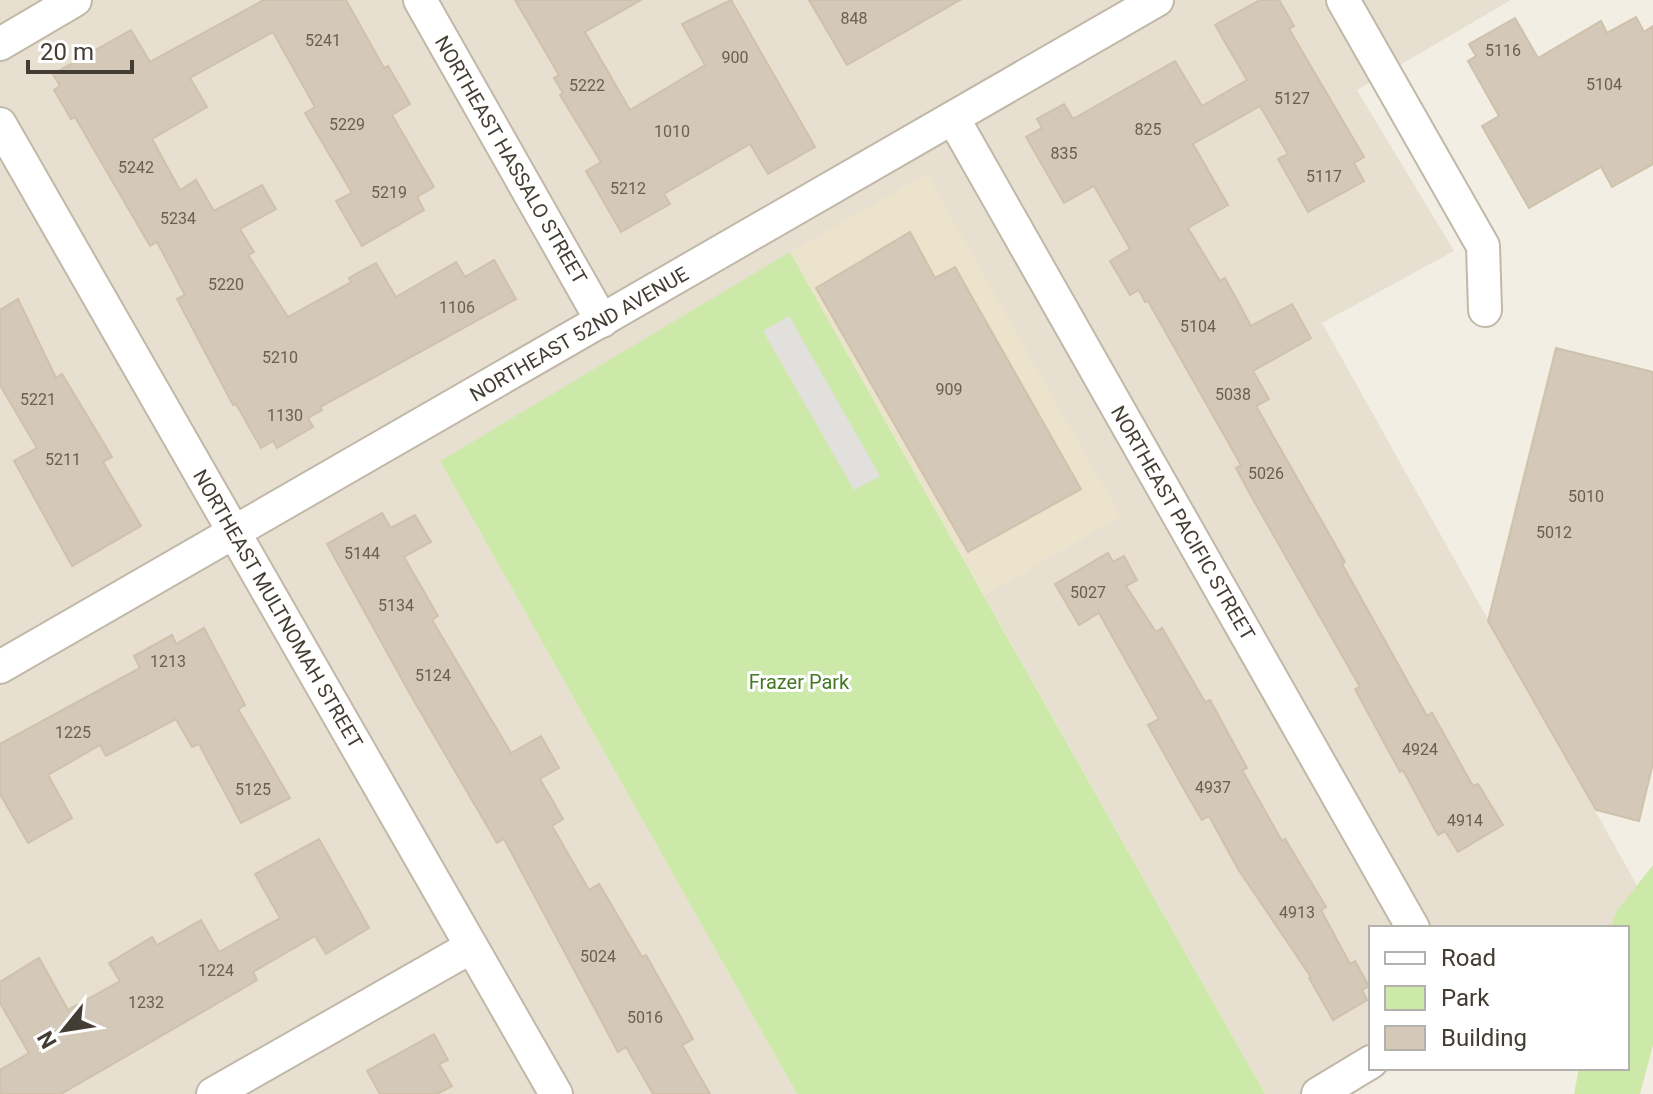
<svg xmlns="http://www.w3.org/2000/svg" width="1653" height="1094" font-family="Roboto,sans-serif">
	<style>
		.residential { fill: #e7dfd0 }
		.education { fill: #ece3cc }
		.green { fill: #cde9a9 }
		.parking { fill: #e2e0dc }
		.building { fill: #d4c9b8; stroke: #cfc1ab; stroke-width: 2 }
		.lines { fill: none; stroke-linecap: round; stroke-linejoin: round }
		.street-casing { stroke: #c1b8a8; stroke-width: 36 }
		.street { stroke: #fff; stroke-width: 32 }
		.labels { text-anchor: middle; stroke-width: 6; stroke-linejoin: round; paint-order: stroke }
		.number-label { font-size: 16px; fill: #686054 }
		.street-label { font-size: 20px; fill: #443d33; stroke: #fff }
		.park-label { font-size: 20px; fill: #447824; stroke: #fff }
	</style>
	<rect width="100%" height="100%" fill="#f2eee3"/>
	<path class="residential" d="M0,0H1511L1357,90L1454,251L1322,323L1639,889L1615,928H1371V1068H1394L1350,1094H1265L984,595L1120,516L926,175L440,461L797,1094H0Z"/>
	<path class="education" d="M927,174L1120,516L984,595L790,252Z"/>
	<g class="green">
		<path d="M790,252L1265,1094H797L440,461Z"/>
		<path d="M1653,865V1045L1640,1094H1574L1579,1068H1627V928H1611L1616,912Z"/>
	</g>
	<path class="parking" d="M789,316L880,476L854,490L763,331Z"/>
	<g class="building">
		<path d="M264,0H346L384,68L388,66L410,104L392,115L434,187L417,197L424,210L362,246L336,201L352,193L305,113L315,107L273,32L190,78L207,107L152,139L180,190L196,180L214,211L262,185L276,209L240,229L254,252L248,255L288,317L351,282L349,278L376,263L396,297L456,262L465,277L494,260L516,299L320,407L322,410L308,418L313,427L277,448L273,441L261,448L236,404L233,405L177,299L185,295L157,242L150,246L75,117L71,119L54,90L60,86L53,74L131,30L150,62Z"/>
		<path d="M515,0H641L585,32L630,110L705,65L682,24L731,0L815,147L768,174L750,144L664,194L670,204L621,232L586,171L601,162L560,95L563,93L554,78L559,75Z"/>
		<path d="M809,0H960L847,65Z"/>
		<path d="M1260,0H1279L1294,26L1289,29L1364,157L1354,163L1364,181L1308,212L1278,159L1288,154L1260,106L1193,144L1228,205L1188,228L1220,281L1225,278L1251,326L1292,304L1311,338L1253,371L1269,399L1256,406L1345,562L1342,564L1427,716L1432,713L1473,786L1478,784L1503,825L1458,852L1445,831L1438,835L1403,770L1400,772L1355,689L1360,687L1250,494L1236,468L1241,465L1148,301L1145,302L1139,290L1130,295L1110,261L1130,249L1094,186L1064,203L1026,137L1042,128L1037,119L1064,104L1073,119L1175,61L1202,106L1247,80L1215,25Z"/>
		<path d="M1636,17L1644,32L1653,26V164L1612,187L1601,167L1529,208L1482,126L1499,116L1468,61L1476,56L1469,44L1515,18L1538,58L1601,21L1607,33Z"/>
		<path d="M910,232L935,278L955,267L1081,489L968,552L816,288Z"/>
		<path d="M18,299L56,378L62,374L112,457L103,462L141,526L72,566L14,461L37,448L0,385V310Z"/>
		<path d="M1556,348L1653,372V763L1639,821L1596,810L1488,621Z"/>
		<path d="M382,513L391,528L415,515L431,542L404,557L438,616L432,620L511,753L541,736L559,768L540,779L563,819L552,826L589,890L599,884L642,957L646,955L693,1039L682,1045L710,1094H653L626,1047L618,1052L504,839L497,843L410,694L327,544Z"/>
		<path d="M1108,553L1113,562L1124,556L1137,580L1126,586L1156,632L1162,628L1205,702L1210,700L1247,768L1242,770L1282,841L1285,839L1326,907L1321,910L1350,964L1355,961L1369,986L1362,990L1367,1000L1333,1020L1309,978L1311,977L1238,869L1209,816L1202,820L1189,798L1148,725L1159,719L1099,613L1079,625L1055,584Z"/>
		<path d="M204,628L245,705L238,709L290,798L241,823L199,744L192,747L176,719L106,756L100,745L48,775L72,818L28,843L0,794V744L140,668L134,656L172,635L176,644Z"/>
		<path d="M319,839L369,928L326,954L315,936L253,972L257,980L242,989L61,1094H0V1070L29,1053L0,1003V982L39,958L68,1010L120,981L109,963L152,937L157,945L201,920L219,952L280,918L255,874Z"/>
		<path d="M434,1034L448,1060L439,1064L452,1086L437,1094H380L367,1071Z"/>
	</g>
	<g class="lines">
		<g class="street-casing">
			<g id="street">
				<path d="M420,0L602,321"/>
				<path d="M1343,0L1483,246L1485,310"/>
				<path d="M0,44L75,0"/>
				<path d="M953,118L1413,928"/>
				<path d="M0,124L556,1094"/>
				<path d="M0,667L1157,0"/>
				<path d="M213,1094L471,947"/>
				<path d="M1318,1094L1371,1062"/>
			</g>
		</g>
		<use href="#street" class="street"/>
	</g>
	<g class="labels">
		<g class="number-label">
			<text x="854" y="24">848</text>
			<text x="323" y="46">5241</text>
			<text x="1503" y="56">5116</text>
			<text x="735" y="63">900</text>
			<text x="1604" y="90">5104</text>
			<text x="587" y="91">5222</text>
			<text x="1292" y="104">5127</text>
			<text x="347" y="130">5229</text>
			<text x="1148" y="135">825</text>
			<text x="672" y="137">1010</text>
			<text x="1064" y="159">835</text>
			<text x="136" y="173">5242</text>
			<text x="1324" y="182">5117</text>
			<text x="628" y="194">5212</text>
			<text x="389" y="198">5219</text>
			<text x="178" y="224">5234</text>
			<text x="226" y="290">5220</text>
			<text x="457" y="313">1106</text>
			<text x="1198" y="332">5104</text>
			<text x="280" y="363">5210</text>
			<text x="949" y="395">909</text>
			<text x="1233" y="400">5038</text>
			<text x="38" y="405">5221</text>
			<text x="285" y="421">1130</text>
			<text x="63" y="465">5211</text>
			<text x="1266" y="479">5026</text>
			<text x="1586" y="502">5010</text>
			<text x="1554" y="538">5012</text>
			<text x="362" y="559">5144</text>
			<text x="1088" y="598">5027</text>
			<text x="396" y="611">5134</text>
			<text x="168" y="667">1213</text>
			<text x="433" y="681">5124</text>
			<text x="73" y="738">1225</text>
			<text x="1420" y="755">4924</text>
			<text x="1213" y="793">4937</text>
			<text x="253" y="795">5125</text>
			<text x="1465" y="826">4914</text>
			<text x="1297" y="918">4913</text>
			<text x="598" y="962">5024</text>
			<text x="216" y="976">1224</text>
			<text x="146" y="1008">1232</text>
			<text x="645" y="1023">5016</text>
		</g>
		<g class="street-label">
			<text transform="translate(511 160) rotate(60)" y="7">NORTHEAST HASSALO STREET</text>
			<text transform="translate(579 334) rotate(-30)" y="7">NORTHEAST 52ND AVENUE</text>
			<text transform="translate(1183 523) rotate(60)" y="7">NORTHEAST PACIFIC STREET</text>
			<text transform="translate(278 609) rotate(60)" y="7">NORTHEAST MULTNOMAH STREET</text>
		</g>
		<g class="park-label">
			<text x="799" y="689">Frazer Park</text>
		</g>
	</g>
	<rect x="1369" y="926" width="260" height="144" fill="#ffffff" stroke="#b4b1ad" stroke-width="2"/>
	<rect x="1385" y="952" width="40" height="12" fill="#ffffff" stroke="#b4b1ad" stroke-width="2"/>
	<text x="1441" y="966" font-size="24" fill="#443d33">Road</text>
	<rect x="1385" y="986" width="40" height="24" fill="#cde9a9" stroke="#b4b1ad" stroke-width="2"/>
	<text x="1441" y="1006" font-size="24" fill="#443d33">Park</text>
	<rect x="1385" y="1026" width="40" height="24" fill="#d4c9b8" stroke="#b4b1ad" stroke-width="2"/>
	<text x="1441" y="1046" font-size="24" fill="#443d33">Building</text>
	<g transform="translate(64 1030) rotate(240)" stroke="#ffffff" stroke-width="6" paint-order="stroke">
	<path d="M0-6L14 30L0 20L-14 30Z" fill="#443d33"/>
	<text y="-12" font-size="22" font-weight="bold" text-anchor="middle" fill="#443d33">N</text>
	</g>
	<path d="M28 60v12h104v-12" fill="none" stroke="#443d33" stroke-width="4"/>
	<text x="40" y="60" font-size="24" fill="#443d33" stroke="#ffffff" stroke-width="6" paint-order="stroke">20 m</text>
</svg>
